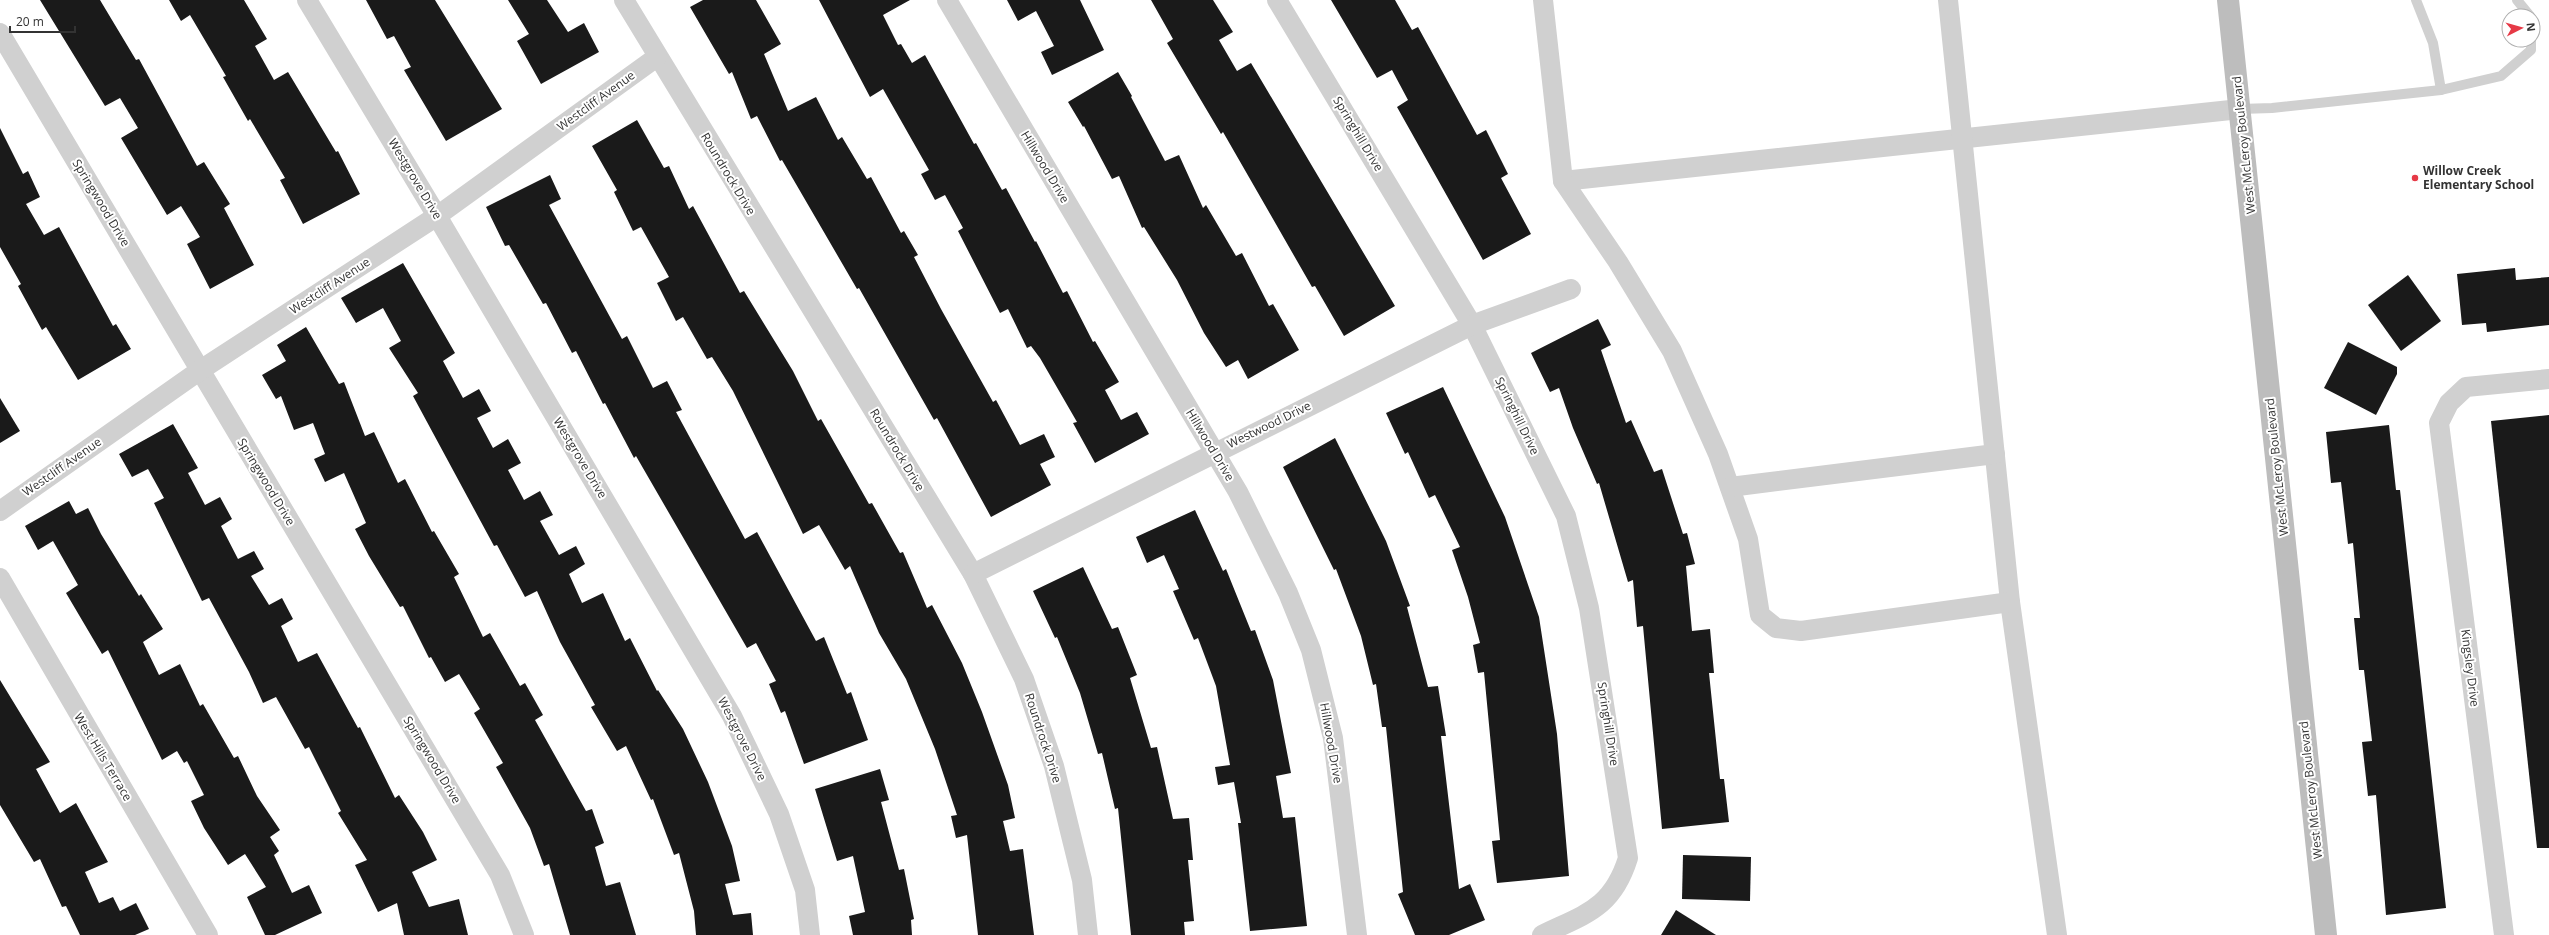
<svg xmlns="http://www.w3.org/2000/svg" width="2549" height="935" font-family="'Open Sans',sans-serif">
	<style>
		.building { fill: #1a1a1a }
		.lines { fill: none; stroke-linecap: round; stroke-linejoin: round }
		.lane { stroke: #d0d0d0; stroke-width: 10 }
		.street { stroke: #d0d0d0; stroke-width: 20 }
		.secondary { stroke: #bdbdbd; stroke-width: 22 }
		.poi-dot { fill: #e63946; stroke: #fff; stroke-width: 1.5 }
		.labels { text-anchor: middle; stroke-width: 4; stroke-linejoin: round; paint-order: stroke }
		.street-label { font-size: 12px; fill: #333; stroke: #fff }
		.poi-label { font-size: 12px; font-weight: bold; fill: #333; stroke: #fff; text-anchor: start }
	</style>
	<rect width="100%" height="100%" fill="#fff"/>
	<g class="building">
		<path d="M40,0H100L136,60L139,59L197,166L204,162L230,204L224,208L254,265L210,289L187,244L200,237L181,206L167,215L121,138L138,128L120,98L105,106Z"/>
		<path d="M169,0H244L267,39L255,46L274,80L288,72L336,152L338,151L360,194L303,224L280,180L285,178L250,119L248,121L223,77L226,76L190,15L181,21Z"/>
		<path d="M366,0H435L502,109L446,141L404,70L411,67L394,36L387,39Z"/>
		<path d="M508,0H547L568,32L584,23L599,52L541,84L517,41L529,34Z"/>
		<path d="M703,0H756L781,44L764,54L788,111L816,97L838,140L842,137L867,179L871,177L901,233L904,231L918,255L914,257L941,309L993,402L996,400L1020,445L1044,434L1055,457L1040,464L1051,485L991,517L937,418L934,420L859,288L857,289L782,160L780,161L757,116L751,119L732,72L729,74L690,7Z"/>
		<path d="M819,0H910L883,15L898,45L901,44L912,63L925,55L974,144L976,143L1002,190L1006,188L1035,242L1036,241L1063,293L1067,291L1093,342L1095,341L1119,382L1105,390L1121,420L1137,412L1149,434L1095,463L1073,423L1077,422L1040,358L1031,346L1027,348L1008,309L1000,313L958,231L963,228L945,195L935,200L921,174L929,170L883,89L870,97Z"/>
		<path d="M1007,0H1080L1104,50L1052,75L1041,52L1054,46L1036,11L1018,21Z"/>
		<path d="M1151,0H1213L1233,32L1219,40L1237,71L1251,63L1395,306L1344,336L1315,286L1312,287L1223,132L1221,134L1167,43L1173,39Z"/>
		<path d="M1331,0H1395L1412,30L1418,27L1477,135L1486,130L1508,174L1501,178L1531,234L1483,260L1397,107L1408,100L1392,70L1377,78Z"/>
		<path d="M1118,72L1132,96L1131,97L1165,161L1179,155L1203,208L1206,205L1236,256L1242,253L1269,306L1273,304L1299,350L1248,379L1238,360L1226,367L1204,333L1177,280L1144,227L1142,228L1119,176L1112,179L1084,126L1083,127L1068,102Z"/>
		<path d="M637,120L664,168L669,166L689,209L693,206L740,293L744,291L793,371L818,421L821,419L869,504L872,503L900,553L903,552L927,608L932,605L962,663L982,712L1008,785L1015,818L1003,821L1010,851L1023,849L1034,935H978L967,835L956,838L951,816L957,815L935,749L906,679L879,633L850,566L845,570L819,525L803,534L733,391L712,357L707,359L683,317L676,321L657,283L669,277L641,227L633,231L614,192L617,190L592,146Z"/>
		<path d="M0,128L23,174L28,171L40,197L26,204L44,235L59,227L113,326L116,324L131,349L78,380L46,327L42,330L18,286L21,284L0,247Z"/>
		<path d="M550,175L561,199L549,205L622,339L627,336L653,388L667,381L682,410L676,412L745,539L757,532L816,641L824,637L847,694L851,692L868,740L804,764L785,711L781,713L769,684L776,681L756,643L747,648L636,456L634,458L605,403L603,404L576,351L572,353L546,303L543,304L509,245L505,246L486,207Z"/>
		<path d="M403,263L455,353L443,361L463,398L479,389L491,411L477,418L493,448L508,439L521,463L508,470L524,500L540,491L553,515L540,521L559,555L576,546L585,564L569,574L582,603L603,593L625,641L630,638L657,691L658,690L683,729L708,782L732,846L740,881L725,884L733,915L751,913L753,935H696L694,911L679,853L674,855L653,799L651,800L626,746L617,751L591,707L595,705L560,642L537,591L525,597L497,545L494,546L413,396L418,393L389,348L401,341L383,308L356,323L341,298Z"/>
		<path d="M2515,268L2516,280L2549,277V325L2487,332L2486,323L2462,325L2457,274Z"/>
		<path d="M2408,275L2441,321L2401,351L2368,305Z"/>
		<path d="M1598,319L1611,345L1601,350L1626,423L1631,420L1654,472L1662,469L1683,534L1687,533L1695,564L1686,566L1692,631L1710,629L1714,673H1709L1720,779H1724L1729,822L1662,829L1643,626L1637,627L1633,580L1628,582L1599,483L1597,484L1573,428L1559,388L1550,392L1531,353Z"/>
		<path d="M306,327L339,384L344,382L365,436L374,432L398,483L405,479L432,532L434,531L459,574L454,577L483,637L490,633L520,686L525,683L543,715L535,720L586,811L592,809L604,843L595,847L606,886L620,882L636,935H570L549,864L544,866L530,828L496,767L503,763L474,713L480,709L459,674L445,682L431,657L429,658L403,606L400,607L369,556L355,529L366,523L344,473L325,482L314,459L325,454L313,423L294,430L281,396L276,399L262,375L286,361L277,345Z"/>
		<path d="M2348,342L2397,367V374L2376,415L2324,388Z"/>
		<path d="M1443,387L1505,517L1539,617L1557,734L1569,876L1497,883L1492,841L1500,840L1484,672L1478,673L1473,645L1480,643L1468,597L1452,550L1460,547L1435,495L1429,498L1408,452L1405,454L1386,413Z"/>
		<path d="M0,398L20,431L0,443Z"/>
		<path d="M2549,415V848H2537L2491,421Z"/>
		<path d="M173,424L198,468L188,473L205,505L220,497L232,519L221,526L238,559L254,551L264,569L251,576L269,605L282,598L293,619L281,626L298,662L317,653L358,728L360,727L395,798L399,795L423,832L437,860L412,872L429,907L459,899L468,935H404L397,903L378,912L355,865L367,860L338,813L341,811L309,747L305,749L276,697L263,703L249,672L209,598L202,601L154,503L164,498L148,469L132,477L119,454Z"/>
		<path d="M2389,425L2396,490H2400L2446,908L2386,915L2376,795L2368,796L2362,742L2372,741L2364,670H2359L2354,618H2360L2353,543L2348,544L2341,482L2331,483L2326,432Z"/>
		<path d="M1335,438L1386,541L1410,606L1407,607L1428,687L1438,686L1446,736H1441L1459,889L1470,884L1485,920L1449,935H1415L1398,894L1403,892L1386,727H1382L1376,684L1373,685L1361,636L1336,569L1334,570L1283,467Z"/>
		<path d="M69,501L76,514L88,508L101,534L139,596L141,594L163,629L143,642L159,675L180,664L200,706L203,704L234,758L238,756L257,796L280,830L270,837L279,851L274,855L292,893L309,885L322,913L275,935H265L247,897L266,887L245,854L228,865L204,828L191,801L204,795L187,761L184,763L177,751L162,760L108,650L102,654L66,593L78,585L53,541L38,550L25,526Z"/>
		<path d="M1195,510L1223,571L1226,569L1251,631L1255,630L1273,680L1291,773L1276,776L1283,818L1295,817L1307,926L1250,931L1238,823H1241L1234,782L1218,785L1215,767L1230,765L1216,686L1198,638L1194,640L1173,591L1179,589L1164,555L1147,563L1136,537Z"/>
		<path d="M1083,567L1112,629L1118,627L1137,675L1130,678L1151,748L1157,747L1173,819L1189,818L1193,860H1188L1194,921L1184,922L1185,935H1131L1118,808L1115,809L1102,753L1098,754L1080,693L1057,637L1055,638L1033,591Z"/>
		<path d="M0,680L50,762L36,769L60,813L76,803L108,862L85,872L99,903L113,897L120,911L136,903L149,929L135,935H80L66,906L62,907L40,859L34,862L0,805Z"/>
		<path d="M880,769L889,800L881,802L899,870L904,869L914,919L911,920L912,935H853L849,916L865,912L853,856L837,861L815,789Z"/>
		<path d="M1683,855L1751,857L1750,901L1682,899Z"/>
		<path d="M1676,910L1716,935H1661Z"/>
	</g>
	<g class="lines">
		<g class="lane">
			<path d="M2416,0L2433,43L2441,90"/>
			<path d="M2517,0L2530,16"/>
			<path d="M2240,109L2272,108L2441,90L2501,76L2531,50V40"/>
		</g>
		<g class="street">
			<path d="M307,0L437,216L732,716L779,814L805,890L810,935"/>
			<path d="M624,0L973,574L1024,679L1054,766L1082,880L1088,935"/>
			<path d="M947,0L1238,492L1288,593L1311,650L1333,738L1357,935"/>
			<path d="M1277,0L1472,325L1566,516L1589,608L1628,858C1612,909 1585,914 1542,935"/>
			<path d="M1543,0L1563,181L2240,109"/>
			<path d="M1948,0L2010,602L2057,935"/>
			<path d="M0,33L500,875L524,935"/>
			<path d="M1563,181L1618,262L1672,351L1718,454L1748,539L1760,615L1776,628L1801,631L2010,602"/>
			<path d="M1730,487L1995,454"/>
			<path d="M0,511L199,371L437,216L657,57"/>
			<path d="M973,574L1472,325L1571,289"/>
			<path d="M0,578L208,935"/>
			<path d="M2504,935L2439,423L2449,403L2466,387L2549,379"/>
		</g>
		<path class="secondary" d="M2228,0L2326,935"/>
	</g>
	<circle class="poi-dot" cx="2415" cy="178" r="4"/>
	<g class="labels">
		<g class="street-label">
			<text transform="translate(596 101) rotate(-36)" y="4">Westcliff Avenue</text>
			<text transform="translate(1358 134) rotate(59)" y="4">Springhill Drive</text>
			<text transform="translate(2244 145) rotate(-96)" y="4">West McLeroy Boulevard</text>
			<text transform="translate(1045 167) rotate(59)" y="4">Hillwood Drive</text>
			<text transform="translate(728 174) rotate(59)" y="4">Roundrock Drive</text>
			<text transform="translate(415 179) rotate(59)" y="4">Westgrove Drive</text>
			<text transform="translate(101 203) rotate(59)" y="4">Springwood Drive</text>
			<text transform="translate(330 286) rotate(-33)" y="4">Westcliff Avenue</text>
			<text transform="translate(1517 416) rotate(64)" y="4">Springhill Drive</text>
			<text transform="translate(1269 425) rotate(-26)" y="4">Westwood Drive</text>
			<text transform="translate(1210 445) rotate(59)" y="4">Hillwood Drive</text>
			<text transform="translate(897 450) rotate(59)" y="4">Roundrock Drive</text>
			<text transform="translate(580 458) rotate(59)" y="4">Westgrove Drive</text>
			<text transform="translate(62 467) rotate(-35)" y="4">Westcliff Avenue</text>
			<text transform="translate(2277 467) rotate(-96)" y="4">West McLeroy Boulevard</text>
			<text transform="translate(266 482) rotate(59)" y="4">Springwood Drive</text>
			<text transform="translate(2470 668) rotate(83)" y="4">Kingsley Drive</text>
			<text transform="translate(1608 724) rotate(81)" y="4">Springhill Drive</text>
			<text transform="translate(1043 738) rotate(72)" y="4">Roundrock Drive</text>
			<text transform="translate(742 739) rotate(63)" y="4">Westgrove Drive</text>
			<text transform="translate(1331 743) rotate(80)" y="4">Hillwood Drive</text>
			<text transform="translate(103 757) rotate(59)" y="4">West Hills Terrace</text>
			<text transform="translate(432 760) rotate(59)" y="4">Springwood Drive</text>
			<text transform="translate(2311 790) rotate(-96)" y="4">West McLeroy Boulevard</text>
		</g>
		<g class="poi-label">
			<text x="2423" y="175">Willow Creek<tspan x="2423" dy="14">Elementary School</tspan></text>
		</g>
	</g>
	<g transform="translate(2521 28) rotate(84)"><circle r="19" fill="#ffffff" stroke="#adadad"/>
	<path d="M0-3L7 15L0 10L-7 15Z" fill="#e63946"/>
	<text y="-6" font-size="11" font-weight="bold" text-anchor="middle" fill="#333333">N</text>
	</g>
	<path d="M10 26v6h65v-6" fill="none" stroke="#333333" stroke-width="2"/>
	<text x="16" y="26" font-size="12" fill="#333333" stroke="#ffffff" stroke-width="3" paint-order="stroke">20 m</text>
</svg>
